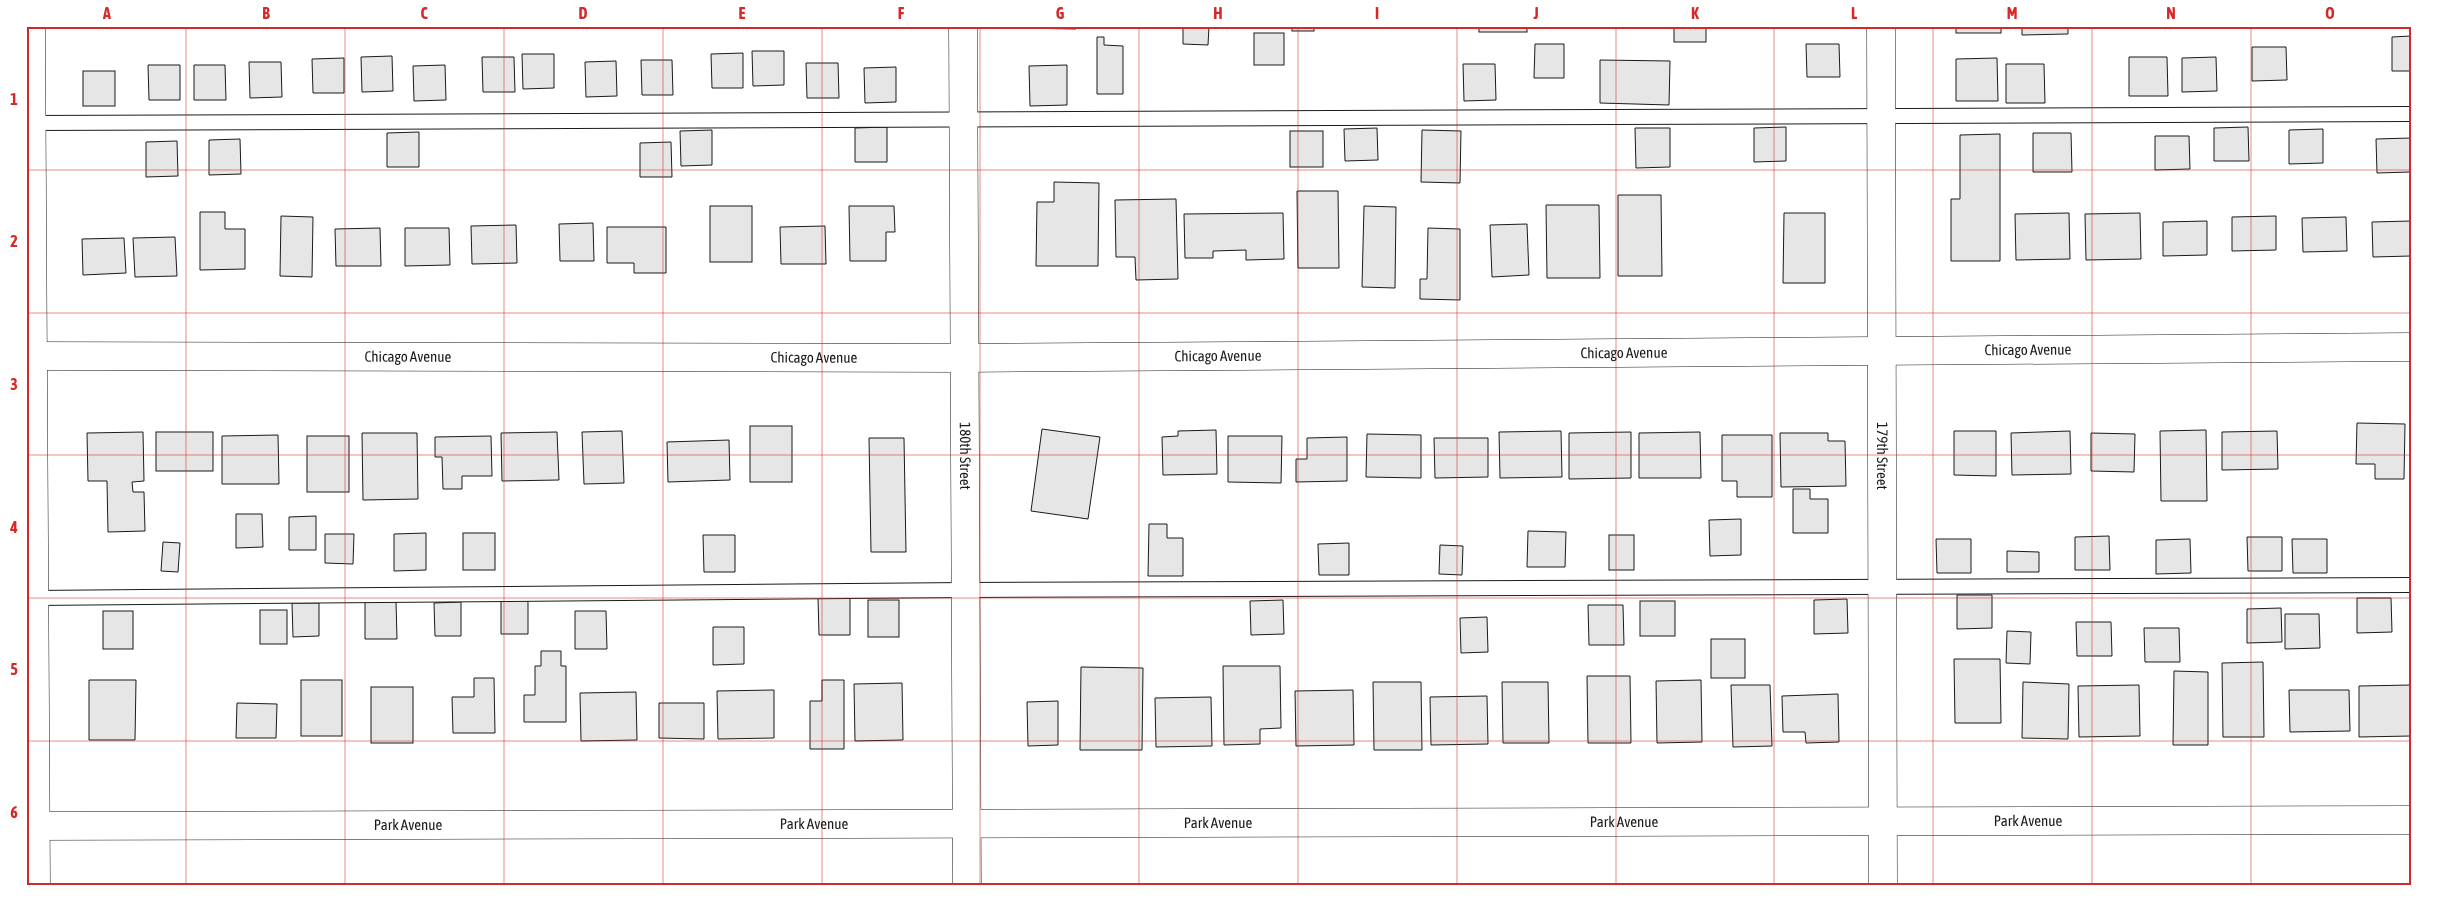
<svg xmlns="http://www.w3.org/2000/svg" width="2437" height="911" font-family="'Asap Condensed',sans-serif">
	<style>
		.building { fill: #e6e6e6; stroke: #1a1a1a }
		.lines { fill: none; stroke-linecap: round; stroke-linejoin: round }
		.service-casing { stroke: #1a1a1a; stroke-width: 16 }
		.minor-casing { stroke: #1a1a1a; stroke-width: 29 }
		.service { stroke: #fff; stroke-width: 14 }
		.minor { stroke: #fff; stroke-width: 28 }
		.grid { fill: none; stroke: #d62828; stroke-width: 1; stroke-opacity: 0.55 }
		.labels { text-anchor: middle; stroke-width: 4; stroke-linejoin: round; paint-order: stroke }
		.street-label { font-size: 15px; fill: #1a1a1a; stroke: #fff }
		.neatline { fill: none; stroke: #d62828; stroke-width: 2 }
		.grid-label { font-size: 16px; text-anchor: middle; font-weight: bold; fill: #d62828 }
	</style>
	<rect width="100%" height="100%" fill="#fff"/>
	<g class="building">
		<path d="M1021,26H1076V29L1021,28Z"/>
		<path d="M1183,26H1209L1208,45L1183,44Z"/>
		<rect x="1292" y="26" width="22" height="5"/>
		<rect x="1479" y="26" width="48" height="6"/>
		<rect x="1674" y="26" width="32" height="16"/>
		<rect x="1956" y="26" width="45" height="7"/>
		<path d="M2022,26H2068V34L2022,35Z"/>
		<path d="M2201,26H2245V28L2201,27Z"/>
		<rect x="1254" y="33" width="30" height="32"/>
		<path d="M2411,36V71H2392V37Z"/>
		<path d="M1097,37H1104V45L1123,46V94H1097Z"/>
		<path d="M1535,44H1564V78H1534Z"/>
		<path d="M1806,44H1839L1840,77H1807Z"/>
		<path d="M2252,47H2286L2287,80L2252,81Z"/>
		<path d="M752,51H784V85L753,86Z"/>
		<path d="M743,53V88H712L711,54Z"/>
		<path d="M522,54H554V88L523,89Z"/>
		<path d="M392,56L393,91L362,92L361,57Z"/>
		<path d="M482,57H514L515,92H483Z"/>
		<path d="M2129,57H2167L2168,96H2129Z"/>
		<path d="M2216,57L2217,91L2182,92V58Z"/>
		<path d="M344,58V93H313L312,59Z"/>
		<path d="M1997,58L1998,101H1956V59Z"/>
		<path d="M641,60H672L673,95H642Z"/>
		<path d="M1600,60L1670,61L1669,105L1600,103Z"/>
		<path d="M616,61L617,96L586,97L585,62Z"/>
		<path d="M249,62H281L282,97L250,98Z"/>
		<path d="M806,63H838L839,98H807Z"/>
		<path d="M1463,64H1495L1496,100L1464,101Z"/>
		<path d="M2006,64H2044L2045,103H2006Z"/>
		<path d="M148,65H180V100H149Z"/>
		<path d="M194,65H225L226,100H194Z"/>
		<path d="M445,65L446,100L414,101L413,66Z"/>
		<path d="M1067,65V105L1030,106L1029,66Z"/>
		<path d="M896,67V102L865,103L864,68Z"/>
		<rect x="83" y="71" width="32" height="35"/>
		<path d="M887,127V162H855V128Z"/>
		<path d="M1786,127V161L1754,162V128Z"/>
		<path d="M2248,127L2249,161H2214V128Z"/>
		<path d="M1377,128L1378,160L1345,161L1344,129Z"/>
		<path d="M1635,128H1670V167L1636,168Z"/>
		<path d="M2323,129V163L2289,164V130Z"/>
		<path d="M712,130V165L681,166L680,131Z"/>
		<path d="M1422,130L1461,131L1460,183L1421,182Z"/>
		<rect x="1290" y="131" width="33" height="36"/>
		<path d="M419,132V167H387V133Z"/>
		<path d="M2033,133H2071L2072,172H2033Z"/>
		<path d="M2000,134V261H1951V199H1960V135Z"/>
		<path d="M2155,136H2189L2190,169L2155,170Z"/>
		<path d="M2411,138V172L2377,173L2376,139Z"/>
		<path d="M240,139L241,174L209,175V140Z"/>
		<path d="M177,141L178,176L146,177V142Z"/>
		<path d="M671,142L672,177H640V143Z"/>
		<path d="M1054,182L1099,183L1098,266H1036L1037,202H1054Z"/>
		<path d="M1297,191H1338L1339,268H1298Z"/>
		<path d="M1618,195H1661L1662,276H1618Z"/>
		<path d="M1176,199L1178,279L1136,280L1135,257H1116L1115,200Z"/>
		<path d="M1546,205H1599L1600,278H1547Z"/>
		<rect x="710" y="206" width="42" height="56"/>
		<path d="M849,206H894L895,232H886V261H850Z"/>
		<path d="M1364,206L1396,207L1395,288L1362,287Z"/>
		<path d="M200,212H225V229H245V269L200,270Z"/>
		<path d="M1283,213L1284,259L1246,260V250L1213,251V258H1185L1184,214Z"/>
		<path d="M1784,213H1825V283H1783Z"/>
		<path d="M2069,213L2070,259L2016,260L2015,214Z"/>
		<path d="M2140,213L2141,259L2086,260L2085,214Z"/>
		<path d="M281,216L313,217L312,277L280,276Z"/>
		<path d="M2276,216V250L2232,251V217Z"/>
		<path d="M2346,217L2347,251L2303,252L2302,218Z"/>
		<path d="M2207,221V255L2163,256V222Z"/>
		<path d="M2411,221V256L2373,257L2372,222Z"/>
		<path d="M593,223L594,261H560L559,224Z"/>
		<path d="M1527,224L1529,275L1492,277L1490,225Z"/>
		<path d="M516,225L517,263L472,264L471,226Z"/>
		<path d="M825,226L826,264H781L780,227Z"/>
		<path d="M607,227H666V273H634V263H607Z"/>
		<path d="M380,228L381,266H336L335,229Z"/>
		<path d="M405,228H449L450,265L405,266Z"/>
		<path d="M1428,228L1460,229V300L1420,299V279H1427Z"/>
		<path d="M175,237L177,276L135,277L133,238Z"/>
		<path d="M124,238L126,273L83,275L82,239Z"/>
		<path d="M2357,423L2405,424L2404,479H2375V464H2356Z"/>
		<rect x="750" y="426" width="42" height="56"/>
		<path d="M1042,429L1100,437L1088,519L1031,511Z"/>
		<path d="M1216,430L1217,474L1163,475L1162,437L1178,436V431Z"/>
		<path d="M2206,430L2207,501H2161L2160,431Z"/>
		<path d="M622,431L624,483L584,484L582,432Z"/>
		<path d="M1561,431L1562,477L1500,478L1499,432Z"/>
		<path d="M1954,431H1996V476L1954,475Z"/>
		<path d="M2070,431L2071,474L2012,475L2011,433Z"/>
		<path d="M2277,431L2278,469L2222,470V432Z"/>
		<path d="M143,432L144,481L132,482L133,492H144L145,531L108,532L107,481H88L87,433Z"/>
		<rect x="156" y="432" width="57" height="39"/>
		<path d="M557,432L559,480L502,481L501,433Z"/>
		<path d="M1631,432V478L1569,479V433Z"/>
		<path d="M1700,432L1701,478H1639V433Z"/>
		<path d="M362,433H417L418,499L363,500Z"/>
		<path d="M1780,433H1828V441H1845L1846,486L1781,487Z"/>
		<path d="M2091,433L2135,434L2134,472L2091,471Z"/>
		<path d="M1367,434L1421,435V478L1366,477Z"/>
		<path d="M278,435L279,484H222V436Z"/>
		<path d="M1722,435H1772V497H1737V481H1722Z"/>
		<rect x="307" y="436" width="42" height="56"/>
		<path d="M491,436L492,476H462V489H443L442,457H435V437Z"/>
		<path d="M1228,436H1282L1281,483L1228,482Z"/>
		<path d="M1347,437V481L1296,482V459H1307V438Z"/>
		<path d="M869,438H904L906,552H871Z"/>
		<path d="M1434,438H1488V477L1435,478Z"/>
		<path d="M729,440L730,480L668,482L667,442Z"/>
		<path d="M1793,489H1810V499H1828V533H1793Z"/>
		<path d="M236,514H262L263,547L236,548Z"/>
		<path d="M316,516V550H289V517Z"/>
		<path d="M1741,519V555L1710,556L1709,520Z"/>
		<path d="M1149,524H1167V538H1183V576H1148Z"/>
		<path d="M1528,531L1566,532L1565,567H1527Z"/>
		<path d="M426,533V570L394,571V534Z"/>
		<rect x="463" y="533" width="32" height="37"/>
		<path d="M325,534H354L353,564L325,563Z"/>
		<path d="M703,535H735V572H704Z"/>
		<rect x="1609" y="535" width="25" height="35"/>
		<path d="M2109,536L2110,570H2075V537Z"/>
		<path d="M2247,537H2282V571H2248Z"/>
		<path d="M1936,539H1971V573H1937Z"/>
		<path d="M2190,539L2191,573L2156,574V540Z"/>
		<path d="M2292,539H2327V573H2293Z"/>
		<path d="M163,542L180,543L178,572L161,571Z"/>
		<path d="M1349,543V575H1319L1318,544Z"/>
		<path d="M1440,545L1463,546L1462,575L1439,574Z"/>
		<path d="M2007,551L2039,552V572H2007Z"/>
		<path d="M1957,595H1992V628L1957,629Z"/>
		<path d="M818,598H850V635H819Z"/>
		<path d="M2357,598H2391L2392,632L2357,633Z"/>
		<path d="M1847,599L1848,633L1814,634V600Z"/>
		<path d="M528,600V634H501V601Z"/>
		<rect x="868" y="600" width="31" height="37"/>
		<path d="M1283,600L1284,634L1251,635L1250,601Z"/>
		<path d="M365,601H396L397,639H365Z"/>
		<rect x="1640" y="601" width="35" height="35"/>
		<path d="M461,602V636H435L434,603Z"/>
		<path d="M292,603H319V636L293,637Z"/>
		<path d="M1588,605H1623L1624,645H1589Z"/>
		<path d="M2281,608L2282,642L2247,643V609Z"/>
		<rect x="260" y="610" width="27" height="34"/>
		<rect x="103" y="611" width="30" height="38"/>
		<path d="M575,611H606L607,649H575Z"/>
		<path d="M2285,614H2319L2320,648L2285,649Z"/>
		<path d="M1487,617L1488,652L1461,653L1460,618Z"/>
		<path d="M2076,622H2111L2112,656H2077Z"/>
		<path d="M713,627H744V664L713,665Z"/>
		<path d="M2144,628H2179L2180,662H2145Z"/>
		<path d="M2007,631L2031,632L2030,664L2006,663Z"/>
		<rect x="1711" y="639" width="34" height="39"/>
		<path d="M541,651H561V666H566V722H524V695H535V666H541Z"/>
		<path d="M1954,659H2000L2001,723H1955Z"/>
		<path d="M2263,662L2264,737H2223L2222,663Z"/>
		<path d="M1223,666H1280L1281,728L1260,729V744L1224,745Z"/>
		<path d="M1081,667L1143,668L1142,750H1080Z"/>
		<path d="M2174,671L2208,672V745H2173Z"/>
		<path d="M1587,676H1630L1631,743H1588Z"/>
		<path d="M474,678H494L495,733H453L452,697H474Z"/>
		<path d="M89,680H136L135,740H89Z"/>
		<rect x="301" y="680" width="41" height="56"/>
		<path d="M822,680H844V749H810V701H822Z"/>
		<path d="M1701,680L1702,742L1657,743L1656,681Z"/>
		<path d="M1373,682H1421L1422,750H1374Z"/>
		<path d="M1502,682H1548L1549,743H1503Z"/>
		<path d="M2023,682L2069,684L2068,739L2022,738Z"/>
		<path d="M902,683L903,740L855,741L854,684Z"/>
		<path d="M1731,685H1770L1772,746L1733,747Z"/>
		<path d="M2139,685L2140,736L2079,737L2078,686Z"/>
		<path d="M2411,685V736L2359,737V686Z"/>
		<rect x="371" y="687" width="42" height="56"/>
		<path d="M774,690V738L718,739L717,691Z"/>
		<path d="M1353,690L1354,745L1296,746L1295,691Z"/>
		<path d="M2289,690H2349L2350,731L2290,732Z"/>
		<path d="M636,692L637,740L581,741L580,693Z"/>
		<path d="M1838,694L1839,742L1806,743L1805,732H1783L1782,696Z"/>
		<path d="M1487,696L1488,744L1431,745L1430,697Z"/>
		<path d="M1211,697L1212,746L1156,747L1155,698Z"/>
		<path d="M1058,701V745L1028,746L1027,702Z"/>
		<path d="M237,703L277,704L276,738H236Z"/>
		<path d="M659,703H704V739L659,738Z"/>
	</g>
	<g class="lines">
		<g class="service-casing">
			<g id="service">
				<path d="M27,123L2411,114"/>
				<path d="M34,598L966,590L2411,585"/>
			</g>
		</g>
		<g class="minor-casing">
			<g id="minor">
				<path d="M31,26L36,885"/>
				<path id="s1" d="M963,26L967,885"/>
				<path id="s2" d="M1881,26L1883,885"/>
				<path id="s3" d="M26,356L964,358L2411,347"/>
				<path id="s4" d="M26,826L2411,820"/>
			</g>
		</g>
		<use href="#service" class="service"/>
		<use href="#minor" class="minor"/>
	</g>
	<path class="grid" d="M186,26V885M345,26V885M504,26V885M663,26V885M822,26V885M980,26V885M1139,26V885M1298,26V885M1457,26V885M1616,26V885M1774,26V885M1933,26V885M2092,26V885M2251,26V885M26,170H2411M26,313H2411M26,455H2411M26,598H2411M26,741H2411"/>
	<g class="labels">
		<g class="street-label">
			<text dy="5" stroke="none"><textPath href="#s3" startOffset="2002">Chicago Avenue</textPath></text>
			<text dy="5" stroke="none"><textPath href="#s3" startOffset="1598">Chicago Avenue</textPath></text>
			<text dy="5" stroke="none"><textPath href="#s3" startOffset="1192">Chicago Avenue</textPath></text>
			<text dy="5" stroke="none"><textPath href="#s3" startOffset="382">Chicago Avenue</textPath></text>
			<text dy="5" stroke="none"><textPath href="#s3" startOffset="788">Chicago Avenue</textPath></text>
			<text dy="5" stroke="none"><textPath href="#s1" startOffset="430">180th Street</textPath></text>
			<text dy="5" stroke="none"><textPath href="#s2" startOffset="430">179th Street</textPath></text>
			<text dy="5" stroke="none"><textPath href="#s4" startOffset="1192">Park Avenue</textPath></text>
			<text dy="5" stroke="none"><textPath href="#s4" startOffset="1598">Park Avenue</textPath></text>
			<text dy="5" stroke="none"><textPath href="#s4" startOffset="2002">Park Avenue</textPath></text>
			<text dy="5" stroke="none"><textPath href="#s4" startOffset="788">Park Avenue</textPath></text>
			<text dy="5" stroke="none"><textPath href="#s4" startOffset="382">Park Avenue</textPath></text>
		</g>
	</g>
	<rect width="2437" height="911" fill="none" stroke="#ffffff" stroke-width="55"/>
	<rect x="28" y="28" width="2382" height="856" class="neatline"/>
	<g class="grid-label">
		<text x="107" y="19">A</text>
		<text x="266" y="19">B</text>
		<text x="424" y="19">C</text>
		<text x="583" y="19">D</text>
		<text x="742" y="19">E</text>
		<text x="901" y="19">F</text>
		<text x="1060" y="19">G</text>
		<text x="1218" y="19">H</text>
		<text x="1377" y="19">I</text>
		<text x="1536" y="19">J</text>
		<text x="1695" y="19">K</text>
		<text x="1854" y="19">L</text>
		<text x="2012" y="19">M</text>
		<text x="2171" y="19">N</text>
		<text x="2330" y="19">O</text>
		<text x="14" y="105">1</text>
		<text x="14" y="247">2</text>
		<text x="14" y="390">3</text>
		<text x="14" y="533">4</text>
		<text x="14" y="675">5</text>
		<text x="14" y="818">6</text>
	</g>
</svg>
